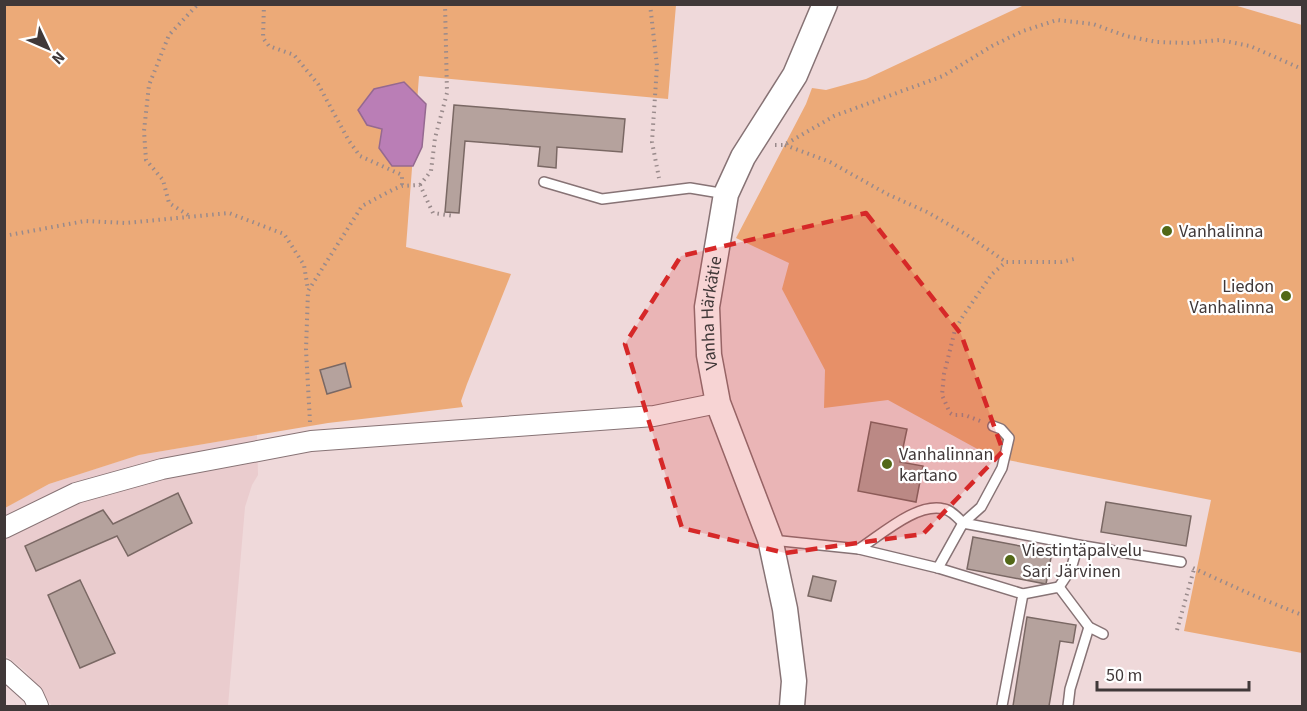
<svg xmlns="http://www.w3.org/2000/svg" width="1307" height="711" font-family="'Source Sans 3',sans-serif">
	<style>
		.built { fill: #eaccce }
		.green { fill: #ecaa78 }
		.water { fill: #ba7eb6; stroke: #956990; stroke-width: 1.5 }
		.building { fill: #b5a29d; stroke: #7a6864; stroke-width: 1.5 }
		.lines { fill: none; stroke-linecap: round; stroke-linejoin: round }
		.service-casing { stroke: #877375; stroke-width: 12 }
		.minor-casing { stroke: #877375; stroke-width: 22 }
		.tertiary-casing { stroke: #877375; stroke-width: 27 }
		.path { stroke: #998a8b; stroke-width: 4; stroke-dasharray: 1.5 4.5; stroke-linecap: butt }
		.service { stroke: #fff; stroke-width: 9 }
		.minor { stroke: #fff; stroke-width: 20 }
		.tertiary { stroke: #fff; stroke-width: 24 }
		.marked { fill: #d62828; fill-opacity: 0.2; stroke: #d62828; stroke-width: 4.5; stroke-dasharray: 12 8; stroke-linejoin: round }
		.poi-dot { fill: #526817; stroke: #fff; stroke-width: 2 }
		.labels { text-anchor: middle; stroke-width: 4.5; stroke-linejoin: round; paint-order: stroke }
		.poi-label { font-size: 18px; fill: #403838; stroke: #fff; text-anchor: start }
		.street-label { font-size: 18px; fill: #403838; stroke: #fff }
	</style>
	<rect width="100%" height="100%" fill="#efd9da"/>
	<path class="built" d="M257,435L258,475L252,485L245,507L228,706H52L26,672L5,655L4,508L49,484L138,455Z"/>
	<g class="green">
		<path d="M1034,4L1234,5L1302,25V653L1184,631L1211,500L992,457L888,400L824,408L825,370L782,289L789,263L736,238L806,104L812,88L826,90L866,79L1022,6Z"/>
		<path d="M5,5H676L668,99L419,76L406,247L511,274L467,384L461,401L463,407L328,423L139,455L49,484L5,508Z"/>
	</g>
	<path class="water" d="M404,82L426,104L422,147L413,166H392L379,148L382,129L367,125L358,110L374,89Z"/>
	<g class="building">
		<path d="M454,105L625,119L622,152L557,147L556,168L538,166L540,147L465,141L459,213L445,212Z"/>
		<path d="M345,363L351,387L327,394L320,370Z"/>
		<path d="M871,422L907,429L900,462L923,466L916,502L858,491Z"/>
		<path d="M178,493L192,523L128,556L117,536L36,571L25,546L103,510L113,524Z"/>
		<path d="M1106,502L1191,516L1186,546L1101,532Z"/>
		<path d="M973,537L1052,552L1046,584L967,569Z"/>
		<path d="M813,576L836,581L831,601L808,596Z"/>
		<path d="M80,580L115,653L80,668L48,595Z"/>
		<path d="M1027,617L1076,625L1073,643L1060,641L1049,706H1013Z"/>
	</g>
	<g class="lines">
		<g class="service-casing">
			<g id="service">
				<path d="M544,182L602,199L690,188L726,194"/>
				<path d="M772,540L859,549L938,568L1023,594L1059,587L1089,627L1103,634"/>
				<path d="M1078,545L1181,562"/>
				<path d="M859,549C881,535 917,502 944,509C951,510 958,518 963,523L981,507L1002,468L1009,438L1001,429L993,426"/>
				<path d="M938,568L963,523L1078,545L1071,569L1059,587"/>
				<path d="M1002,706L1023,594"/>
				<path d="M1068,706L1070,689L1089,627"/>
			</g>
		</g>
		<g class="minor-casing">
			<g id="minor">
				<path d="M4,528L76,493L162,469L311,441L654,416L718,403"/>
				<path d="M4,669L33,695L38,706"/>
			</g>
		</g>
		<g class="tertiary-casing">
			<g id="tertiary">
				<path id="s1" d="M792,706L794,681L785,609L770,539L718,403L709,355L707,307L726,194L743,157L795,75L825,4"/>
			</g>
		</g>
		<g class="path">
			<path d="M264,4L263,38L269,46L294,55L318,84L349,141L360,156L402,175V186"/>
			<path d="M650,4L657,66L652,142L659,178"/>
			<path d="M775,145H784L834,116L943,76L992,46L1023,31L1057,20L1093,24L1126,36L1157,42L1188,43L1220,40L1250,46L1302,69"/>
			<path d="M785,145L830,162L887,194L927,212L967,235L1006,262"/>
			<path d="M420,185L431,171L435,138L447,93L445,4"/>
			<path d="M188,215L169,203L163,180L146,160L144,131L149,85L169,35L198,4"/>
			<path d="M4,236L85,221L126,223L229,213L284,234L304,265L308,290"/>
			<path d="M980,421L965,415H953L950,413L942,395L944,374L955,330L963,316L992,274L1006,262H1061L1074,259"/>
			<path d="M310,422L306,350L308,291L362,206L392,190L402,186L420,185L433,213L454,216"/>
			<path d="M1193,568L1250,594L1302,615"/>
			<path d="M1177,630L1194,569"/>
		</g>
		<use href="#service" class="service"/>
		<use href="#minor" class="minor"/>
		<use href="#tertiary" class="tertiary"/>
	</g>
	<path class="marked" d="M866,213L961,334L1003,451L923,534L785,553L682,528L625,344L681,256Z"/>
	<g class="poi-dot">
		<circle cx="1167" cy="231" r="6"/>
		<circle cx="1286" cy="296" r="6"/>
		<circle cx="887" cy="464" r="6"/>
		<circle cx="1010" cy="560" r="6"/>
	</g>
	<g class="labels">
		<g class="poi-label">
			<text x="1179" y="237">Vanhalinna</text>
			<text x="1274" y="292" text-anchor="end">Liedon<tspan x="1274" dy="21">Vanhalinna</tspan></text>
			<text x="899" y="460">Vanhalinnan<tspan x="899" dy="21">kartano</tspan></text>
			<text x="1022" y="556">Viestintäpalvelu<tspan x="1022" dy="21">Sari Järvinen</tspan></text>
		</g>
		<g class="street-label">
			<text dy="6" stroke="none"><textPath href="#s1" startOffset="406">Vanha Härkätie</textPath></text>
		</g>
	</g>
	<rect width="1307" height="711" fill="none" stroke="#403838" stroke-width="12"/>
	<g transform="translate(48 48) rotate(134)" stroke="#ffffff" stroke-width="4.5" paint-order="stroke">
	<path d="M0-4.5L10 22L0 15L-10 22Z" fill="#403838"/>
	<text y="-9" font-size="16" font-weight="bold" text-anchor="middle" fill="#403838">N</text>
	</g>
	<path d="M1097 681v9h152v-9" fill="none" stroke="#403838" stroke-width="3"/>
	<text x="1106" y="681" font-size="18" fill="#403838" stroke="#ffffff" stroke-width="4.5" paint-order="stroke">50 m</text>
</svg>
